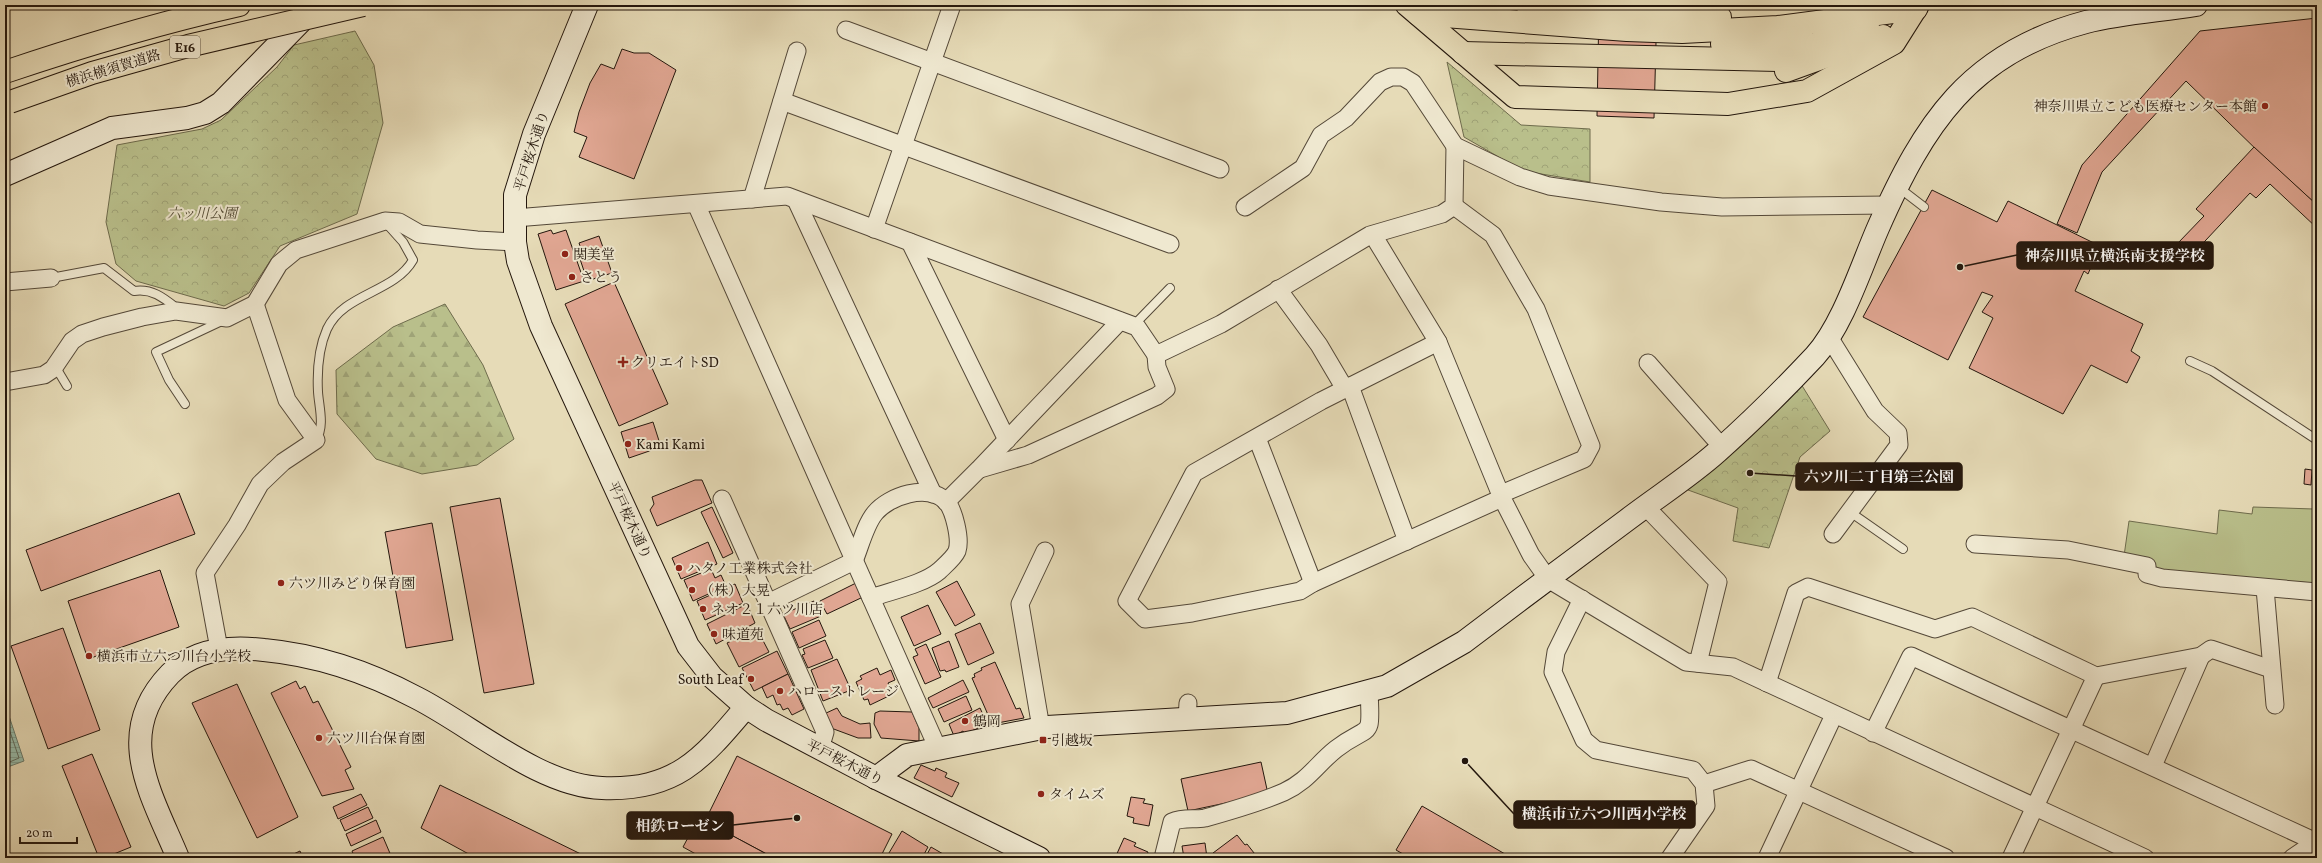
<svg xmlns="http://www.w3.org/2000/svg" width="2322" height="863" font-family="Vollkorn,'Noto Serif JP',serif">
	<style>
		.forest { fill: url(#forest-firs); stroke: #6e6b4c }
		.park { fill: url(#park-crowns); stroke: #6e6b4c }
		.garden { fill: #b9bf8b; stroke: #6e6b4c }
		.water { fill: url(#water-rules); stroke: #697a6b }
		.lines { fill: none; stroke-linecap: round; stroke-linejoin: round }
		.shore { stroke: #5e6a5c; stroke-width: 1 }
		.building { fill: #e0a692; stroke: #24170d }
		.lane-casing { stroke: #544838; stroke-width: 10 }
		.street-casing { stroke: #544838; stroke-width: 19 }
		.secondary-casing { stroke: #24170d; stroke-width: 24 }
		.highway-casing { stroke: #24170d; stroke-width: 24 }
		.lane { stroke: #efe8d0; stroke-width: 8 }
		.street { stroke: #efe8d0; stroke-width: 17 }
		.secondary { stroke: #efe8d0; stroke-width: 22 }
		.highway { stroke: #e6dbb7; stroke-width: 22 }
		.highway-bridge-casing { stroke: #24170d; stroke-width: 24; stroke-linecap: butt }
		.highway-bridge { stroke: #e6dbb7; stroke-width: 22 }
		.poi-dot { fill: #8f2418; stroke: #efe8d0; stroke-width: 1.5 }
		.labels { text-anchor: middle; stroke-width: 4; stroke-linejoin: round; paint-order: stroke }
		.shield { fill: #efe8d0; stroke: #615648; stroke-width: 1 }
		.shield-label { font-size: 13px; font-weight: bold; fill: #24170d }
		.street-label { font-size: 14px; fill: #24170d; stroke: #efe8d0 }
		.poi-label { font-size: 14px; fill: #24170d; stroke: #efe8d0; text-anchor: start }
		.park-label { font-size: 14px; font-style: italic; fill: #514933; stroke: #efe8d0 }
		.leader { fill: none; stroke: #24170d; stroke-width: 1.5 }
		.callout-dot { fill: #24170d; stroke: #efe8d0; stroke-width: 1.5 }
		.callout { fill: #24170d; stroke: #24170d; stroke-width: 1.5 }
		.callout-label { font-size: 15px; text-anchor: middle; font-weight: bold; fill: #fff }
	</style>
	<defs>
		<pattern id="forest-firs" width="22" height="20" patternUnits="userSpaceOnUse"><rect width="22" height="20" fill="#b9bf8b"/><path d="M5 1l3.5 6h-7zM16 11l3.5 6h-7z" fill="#9fa377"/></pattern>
		<pattern id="park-crowns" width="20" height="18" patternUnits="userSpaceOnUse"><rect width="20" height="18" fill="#b9bf8b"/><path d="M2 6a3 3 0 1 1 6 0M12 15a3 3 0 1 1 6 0" fill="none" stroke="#9fa377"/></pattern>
		<pattern id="water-rules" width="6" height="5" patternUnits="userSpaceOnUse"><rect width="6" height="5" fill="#97bcaa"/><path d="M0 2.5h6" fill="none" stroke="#82a191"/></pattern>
	</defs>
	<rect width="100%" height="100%" fill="#e6dbb7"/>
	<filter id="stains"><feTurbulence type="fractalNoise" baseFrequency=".005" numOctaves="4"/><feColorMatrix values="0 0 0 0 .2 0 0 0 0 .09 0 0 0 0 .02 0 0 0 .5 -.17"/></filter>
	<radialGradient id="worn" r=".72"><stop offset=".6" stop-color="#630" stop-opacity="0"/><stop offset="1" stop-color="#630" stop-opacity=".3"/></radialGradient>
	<path class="forest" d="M445,304L483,365L514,439L477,465L422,474L376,459L337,414L336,370L393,327Z"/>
	<g class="park">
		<path d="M355,31L374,65L383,123L357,214L280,246L249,293L224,306L136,281L116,264L106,222L117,145L202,129L221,120L277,67L294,45Z"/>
		<path d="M1447,62L1521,125L1590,129V182L1523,171L1464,137Z"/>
		<path d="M1801,384L1830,431L1800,457L1769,548L1733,541L1738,508L1688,490Z"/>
	</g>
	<path class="garden" d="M2253,507L2314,509L2317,583L2233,579L2163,572L2151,563L2124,556L2129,521L2217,534L2219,510L2252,514Z"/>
	<path class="water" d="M5,704L24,761L5,768Z"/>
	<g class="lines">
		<path class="shore" d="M5,717L19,758L5,764"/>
	</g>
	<g class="building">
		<path d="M1599,5H1657L1654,118L1597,116Z"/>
		<path d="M2317,18V205L2265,158L2186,81L2102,172L2077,233L2057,224L2082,165L2200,31Z"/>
		<path d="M622,49L634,53H649L676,70L634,179L579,157L587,137L574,132L579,112L590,83L601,64L614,69Z"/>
		<path d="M2254,147L2317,205V228L2270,184L2256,198L2250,193L2191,256L2178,243L2204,216L2196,209Z"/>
		<path d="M1932,190L1997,222L2008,201L2100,246L2088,274L2084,271L2075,291L2143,324L2131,351L2140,357L2127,383L2091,365L2063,414L1969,368L1993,318L1982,312L1993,296L1982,292L1948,360L1863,317Z"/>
		<path d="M551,230L553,234L566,230L584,281L556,290L538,234Z"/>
		<path d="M599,236L612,273L590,280L587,270L584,271L578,253L582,252L579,243Z"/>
		<path d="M614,282L668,404L619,426L565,304Z"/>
		<path d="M653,422L661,447L629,458L621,432Z"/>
		<path d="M2305,469L2312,470L2311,485L2304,484Z"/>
		<path d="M695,480H702L712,503L657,526L650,510L654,504L652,497Z"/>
		<path d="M179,493L195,534L41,591L26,550Z"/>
		<path d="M500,498L534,684L484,693L450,507Z"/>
		<path d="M712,507L733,553L723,558L701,512Z"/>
		<path d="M432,523L453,640L406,648L385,532Z"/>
		<path d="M708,542L717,564L681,579L672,558Z"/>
		<path d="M711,569L715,578L721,575L726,586L693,601L684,580Z"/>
		<path d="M160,570L179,627L88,659L68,601Z"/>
		<path d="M957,581L975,615L955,626L936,592Z"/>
		<path d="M856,583L863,597L827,614L820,601Z"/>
		<path d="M735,584L743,603L705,620L697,601Z"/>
		<path d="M814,601L821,616L790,629L783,614Z"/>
		<path d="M747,604L755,623L716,644L707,624Z"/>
		<path d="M928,605L941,634L914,646L901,617Z"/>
		<path d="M819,620L826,636L799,648L792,632Z"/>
		<path d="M980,623L994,653L968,665L955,634Z"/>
		<path d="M63,628L100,730L48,749L11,646Z"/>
		<path d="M757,629L769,652L739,667L727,643Z"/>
		<path d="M825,640L833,658L808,668L802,655L805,654L803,649Z"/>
		<path d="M949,641L959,667L946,672L945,670L940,671L932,648Z"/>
		<path d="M926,644L941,677L925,684L913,657L918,655L915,649Z"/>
		<path d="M777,651L788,674L754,691L742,668Z"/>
		<path d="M837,659L851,690L823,701L811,670Z"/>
		<path d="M995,662L1016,709L1020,708L1024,718L992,724L972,678L975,677L974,674L982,670L981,668Z"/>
		<path d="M877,668L880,675L891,670L895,680L888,683L893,694L870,705L868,699L864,700L856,682L862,679L860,676Z"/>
		<path d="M788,674L804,709L792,715L788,708L783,710L780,704L777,705L773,695L767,698L762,687Z"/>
		<path d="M963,680L969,692L933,708L928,698Z"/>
		<path d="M296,681L300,689L305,686L313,703L318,701L351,767L345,770L354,789L322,796L271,693Z"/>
		<path d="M237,684L298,817L257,838L192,703Z"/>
		<path d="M966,696L972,710L944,722L938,709Z"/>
		<path d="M837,708L842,716L860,724L870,723L871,738H858L831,728L824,714Z"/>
		<path d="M980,708L985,719L976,724L978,728L965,734L963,731L954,736L949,724Z"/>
		<path d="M880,711L912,712L919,728V741L881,738L874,724L875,713Z"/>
		<path d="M92,754L131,847L104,858H99L62,766Z"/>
		<path d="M737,756L892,834L880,858H774L705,821Z"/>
		<path d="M1261,762L1268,794L1188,811L1181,779Z"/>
		<path d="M921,765L935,771L936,768L947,773L945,777L959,783L952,797L914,778Z"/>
		<path d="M440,785L589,858H476L421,828Z"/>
		<path d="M361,794L367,805L338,819L333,807Z"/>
		<path d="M1131,797L1145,799L1143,803L1153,805L1149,826L1133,823L1134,818L1127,816Z"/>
		<path d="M1422,806L1505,854L1503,858H1410L1396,850Z"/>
		<path d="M368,807L373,818L345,831L340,820Z"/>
		<path d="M699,817L705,821L774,858H703L683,847Z"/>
		<path d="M376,820L381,832L351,846L346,834Z"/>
		<path d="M902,831L928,847L922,858H886Z"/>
		<path d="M1237,835L1245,845L1247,844L1258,858H1215L1213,853Z"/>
		<path d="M383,837L392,858H355L352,851Z"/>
		<path d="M1124,838L1136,843L1134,846L1148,852L1146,858H1115Z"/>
		<path d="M1205,843L1207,858H1184L1182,846Z"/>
		<path d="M931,847L950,858H925Z"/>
		<path d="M300,851L303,858H285Z"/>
	</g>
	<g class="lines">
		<g class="lane-casing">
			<g id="lane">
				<path d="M1898,187L1924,207"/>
				<path d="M51,278L104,268L134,291C153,288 165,299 179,310"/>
				<path d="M1133,326L1170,288"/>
				<path d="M2190,361L2212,371L2317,440"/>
				<path d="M55,366L67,386"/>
				<path d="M185,404L169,380L156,352L224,320"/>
				<path d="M316,440C325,426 319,407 318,392C317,372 319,347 327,329C344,293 394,293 413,260L403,242L386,223"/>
				<path d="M1850,512L1903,549"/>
			</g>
		</g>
		<g class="street-casing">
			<g id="street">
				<path d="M846,30L1220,169"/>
				<path d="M782,101L1170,244"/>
				<path d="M752,199L797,51"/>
				<path d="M796,200L933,494"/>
				<path d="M696,204L938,749"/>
				<path d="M1454,206L1493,235L1536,309L1591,446L1584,459L1501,494"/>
				<path d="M1245,207L1303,168L1321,135L1346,118L1380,82L1391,77H1403L1413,83L1455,146L1520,177L1549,186L1661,202L1722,207L1888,205"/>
				<path d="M515,218L787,196L1137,327L1156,355L1221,324L1370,235L1442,214L1454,206L1455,146"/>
				<path d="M874,229L952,5"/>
				<path d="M1373,235L1438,342L1502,498L1531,555L1548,579L1686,662L1733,667L2145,858"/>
				<path d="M910,242L1007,440"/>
				<path d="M5,282L51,278"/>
				<path d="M1278,289L1319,345L1345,389"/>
				<path d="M1829,337L1875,411L1898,433L1899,445L1833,534"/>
				<path d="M1438,342L1321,401L1194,473L1127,601L1145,619L1192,613L1300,591L1313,583L1502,498"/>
				<path d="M1648,363L1722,447"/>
				<path d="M5,382L44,375L53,369L72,341L82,334L103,327L142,317L176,311L227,318L255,304L279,264L296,250L385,221L399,222L420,234L477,240L515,242"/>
				<path d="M1350,386L1407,541"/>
				<path d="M1257,438L1313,583"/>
				<path d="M980,469L1028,455L1157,396L1166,389L1157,367L1156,355"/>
				<path d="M722,499L825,732L820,749"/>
				<path d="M946,502L979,469L1120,321"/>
				<path d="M1645,506L1718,582L1698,663"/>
				<path d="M1975,544L2068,550L2147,566V574L2162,578L2317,592"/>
				<path d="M2265,588L2275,705"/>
				<path d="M1582,599L1556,652L1553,672L1584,740L1596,750L1693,770L1704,784L1706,806L1670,858"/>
				<path d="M768,603L854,561C860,547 865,525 875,513C889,496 927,483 946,501C954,510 961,539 957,551C954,558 944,566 939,571C924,584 890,591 871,598"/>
				<path d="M219,649L205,573L237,525L260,484L283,462L316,440L287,400L255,304"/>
				<path d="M1767,683L1796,593L1808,587L1935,629L1972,617L2096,676L2201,656L2211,649L2271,669"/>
				<path d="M1187,720L1188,703"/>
				<path d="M1041,728L1020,604L1045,551"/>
				<path d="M1873,733L1911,656L2316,842"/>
				<path d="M2153,766L2201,656"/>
				<path d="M1704,784L1751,769L1946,858"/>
				<path d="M1163,858L1172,822C1183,817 1194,820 1205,818C1230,811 1261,802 1284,792C1308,781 1317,764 1336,749C1370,723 1372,742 1369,692"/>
				<path d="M1767,858L1834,715"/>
				<path d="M2011,858L2096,676"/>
				<path d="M2292,858L2317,841"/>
			</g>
		</g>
		<g class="secondary-casing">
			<g id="secondary">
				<path d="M587,5L534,134L515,195V242L518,261L541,326L688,646L712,677L746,707L766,720L876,778L1039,858"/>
				<path d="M5,175L112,128L187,118L205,113L221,103L311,11"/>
				<path d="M876,778L907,755L1047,727L1287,713L1387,686L1464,642C1518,601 1573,560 1627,520C1657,497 1689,477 1717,452C1751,422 1784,389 1815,356C1843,325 1861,267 1878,228C1924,124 1969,53 2086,22C2122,13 2159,11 2196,5"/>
				<path d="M178,858C152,795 112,734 170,674C195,648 231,646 264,650C318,655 370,673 417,698C472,726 540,786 602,788C676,791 702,759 746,707"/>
			</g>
		</g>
		<g class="highway-casing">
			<g id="highway">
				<path d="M1407,5L1515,97L1728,104L1807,91L1894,43L1918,5"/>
				<path d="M1527,5L1626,13L1720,17"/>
				<path d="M1418,14L1627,30L1682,32L1778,27L1916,9"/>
				<path d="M1722,44H1768L1786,38L1802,37"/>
				<path d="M1463,53L1778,60L1837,35L1868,27"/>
				<path d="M1786,71L1883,36"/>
				<path d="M5,72C82,46 159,23 239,5"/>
			</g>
		</g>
		<use href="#lane" class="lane"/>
		<use href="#street" class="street"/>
		<use href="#secondary" class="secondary"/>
		<use href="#highway" class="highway"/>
		<g class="highway-bridge-casing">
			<path id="highway-bridge" d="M10,102L92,73L188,46L363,5"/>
		</g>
		<use href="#highway-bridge" class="highway-bridge"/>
	</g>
	<g class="poi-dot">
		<circle cx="2265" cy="106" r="4"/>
		<circle cx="565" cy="254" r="4"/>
		<circle cx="572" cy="277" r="4"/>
		<path d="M621 356h4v4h4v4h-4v4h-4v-4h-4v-4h4z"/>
		<circle cx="628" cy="444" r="4"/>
		<circle cx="679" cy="568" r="4"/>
		<circle cx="281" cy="583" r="4"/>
		<circle cx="692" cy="590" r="4"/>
		<circle cx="703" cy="609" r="4"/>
		<circle cx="714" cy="634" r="4"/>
		<circle cx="89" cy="656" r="4"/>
		<circle cx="751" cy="679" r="4"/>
		<circle cx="780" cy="691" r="4"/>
		<circle cx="965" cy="721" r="4"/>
		<circle cx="319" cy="738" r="4"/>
		<rect x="1039" y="736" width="8" height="8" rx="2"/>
		<circle cx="1041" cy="794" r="4"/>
	</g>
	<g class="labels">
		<rect class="shield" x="170" y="36" width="30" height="22" rx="3"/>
		<g class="shield-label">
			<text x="185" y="52">E16</text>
		</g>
		<g class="street-label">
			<text transform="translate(113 68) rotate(-17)" y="5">横浜横須賀道路</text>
			<text transform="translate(531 151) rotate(-72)" y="5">平戸桜木通り</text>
			<text transform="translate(630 520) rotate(65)" y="5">平戸桜木通り</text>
			<text transform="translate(845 762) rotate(27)" y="5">平戸桜木通り</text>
		</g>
		<g class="poi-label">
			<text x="2257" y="111" text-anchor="end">神奈川県立こども医療センター本館</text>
			<text x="573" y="259">関美堂</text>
			<text x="580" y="282">さとう</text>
			<text x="631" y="367">クリエイトSD</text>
			<text x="636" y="449">Kami Kami</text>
			<text x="687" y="573">ハタノ工業株式会社</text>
			<text x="289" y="588">六ツ川みどり保育園</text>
			<text x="700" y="595">（株）大晃</text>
			<text x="711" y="614">ネオ２１六ツ川店</text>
			<text x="722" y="639">味道苑</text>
			<text x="97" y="661">横浜市立六つ川台小学校</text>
			<text x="743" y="684" text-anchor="end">South Leaf</text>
			<text x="788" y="696">ハローストレージ</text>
			<text x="973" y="726">鶴岡</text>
			<text x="327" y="743">六ツ川台保育園</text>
			<text x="1051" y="745">引越坂</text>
			<text x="1049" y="799">タイムズ</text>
		</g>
		<g class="park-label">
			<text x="202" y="218">六ッ川公園</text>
		</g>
	</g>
	<path class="leader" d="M1960 267L2017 255M1750 473L1796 476M1465 761L1514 814M797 818L733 825"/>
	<g class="callout-dot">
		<circle cx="1960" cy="267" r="4"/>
		<circle cx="1750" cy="473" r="4"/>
		<circle cx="1465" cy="761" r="4"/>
		<circle cx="797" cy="818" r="4"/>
	</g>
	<g class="callout">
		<rect x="2017" y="242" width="196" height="27" rx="4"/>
		<rect x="1796" y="463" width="166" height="27" rx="4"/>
		<rect x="1514" y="801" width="181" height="27" rx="4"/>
		<rect x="627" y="812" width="106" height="27" rx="4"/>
	</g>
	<g class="callout-label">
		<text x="2115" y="261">神奈川県立横浜南支援学校</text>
		<text x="1879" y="482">六ツ川二丁目第三公園</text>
		<text x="1604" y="819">横浜市立六つ川西小学校</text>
		<text x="680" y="831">相鉄ローゼン</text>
	</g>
	<rect width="2322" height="863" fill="none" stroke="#e6dbb7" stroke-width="20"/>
	<rect x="6" y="6" width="2310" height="851" fill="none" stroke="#24170d" stroke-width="2"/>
	<rect x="10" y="10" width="2302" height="843" fill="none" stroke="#24170d"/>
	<path d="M20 837v6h57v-6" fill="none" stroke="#24170d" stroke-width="2"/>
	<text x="26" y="837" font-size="12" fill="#24170d" stroke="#efe8d0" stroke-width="3" paint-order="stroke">20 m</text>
	<rect width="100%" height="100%" filter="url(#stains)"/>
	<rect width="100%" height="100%" fill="url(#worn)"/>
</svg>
